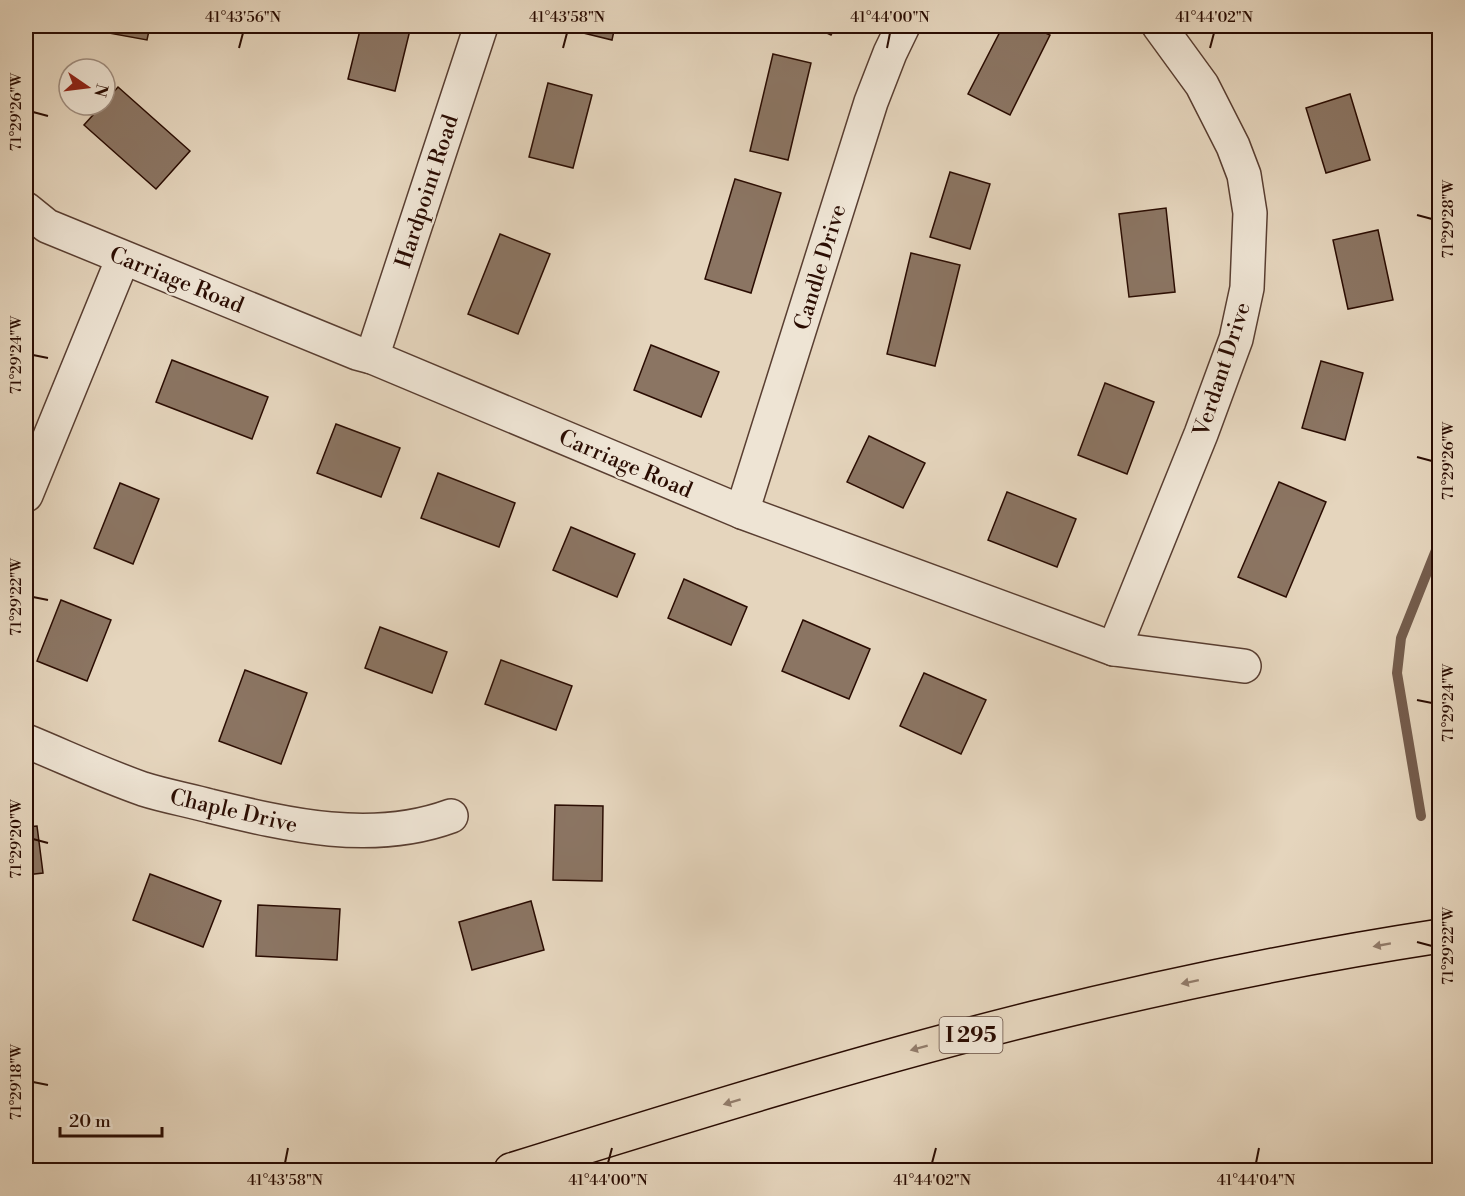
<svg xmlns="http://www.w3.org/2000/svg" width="1465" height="1196" font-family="'Libre Bodoni',serif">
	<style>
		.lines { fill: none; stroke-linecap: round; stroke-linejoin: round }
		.stream { stroke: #745c4c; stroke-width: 10 }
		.building { fill: #8b7563; stroke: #2a0c02; stroke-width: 1.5 }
		.minor-casing { stroke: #593e31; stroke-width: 36 }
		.highway-casing { stroke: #2a0c02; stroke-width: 36 }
		.minor { stroke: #eee4d4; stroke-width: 33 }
		.highway { stroke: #e5d5bd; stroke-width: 33 }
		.oneway { fill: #917b69 }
		.ticks { fill: none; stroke: #2a0c02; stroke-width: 2 }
		.labels { text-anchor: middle; stroke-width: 5; stroke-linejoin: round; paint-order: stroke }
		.shield { fill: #eee4d4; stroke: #654d41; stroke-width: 1.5 }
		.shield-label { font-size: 21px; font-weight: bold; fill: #2a0c02 }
		.street-label { font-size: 22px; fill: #2a0c02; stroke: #eee4d4 }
		.neatline { fill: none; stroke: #2a0c02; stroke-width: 2 }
		.ticks-label { font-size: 15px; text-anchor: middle; fill: #2a0c02 }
	</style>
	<rect width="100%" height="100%" fill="#e5d5bd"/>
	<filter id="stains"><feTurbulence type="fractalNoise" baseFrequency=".00333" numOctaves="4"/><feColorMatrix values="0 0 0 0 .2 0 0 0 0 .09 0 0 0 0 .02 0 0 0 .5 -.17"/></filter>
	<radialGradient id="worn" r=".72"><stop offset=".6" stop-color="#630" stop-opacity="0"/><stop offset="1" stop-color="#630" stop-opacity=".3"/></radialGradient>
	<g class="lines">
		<path class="stream" d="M1421,816L1397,673L1401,638L1440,540"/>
	</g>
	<g class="building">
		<path d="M104,26H150L147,40L103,32Z"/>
		<path d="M361,26H411L395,91L348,79Z"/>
		<path d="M573,26H615L612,40L571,30Z"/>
		<path d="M812,26H836L831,35Z"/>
		<path d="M1003,26H1030L1050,35L1010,115L968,94Z"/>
		<path d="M773,54L811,63L788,160L750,151Z"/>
		<path d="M548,83L592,95L573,168L529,157Z"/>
		<path d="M118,87L190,151L156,189L84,125L102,105H105V102Z"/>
		<path d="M1350,94L1370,160L1326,173L1306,108Z"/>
		<path d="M950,172L990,184L970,249L930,237Z"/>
		<path d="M735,179L781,193L751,293L705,279Z"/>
		<path d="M1166,208L1175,292L1129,297L1119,214Z"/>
		<path d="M1378,230L1393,300L1348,309L1333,240Z"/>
		<path d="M500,234L550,254L518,334L468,314Z"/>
		<path d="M911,253L960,265L935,366L887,354Z"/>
		<path d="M651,345L719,372L701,417L634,390Z"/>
		<path d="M172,360L268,397L252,439L156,402Z"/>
		<path d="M1321,361L1363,373L1345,440L1302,428Z"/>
		<path d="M1105,383L1154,402L1127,474L1078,455Z"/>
		<path d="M336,424L400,448L381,497L317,473Z"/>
		<path d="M869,436L925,463L903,508L847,482Z"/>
		<path d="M438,473L515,503L499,547L421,518Z"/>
		<path d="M1279,482L1326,502L1286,597L1238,577Z"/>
		<path d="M120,483L159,499L133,564L94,548Z"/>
		<path d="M1007,492L1076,519L1057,567L988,540Z"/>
		<path d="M571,527L635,554L617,597L553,570Z"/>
		<path d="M684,579L747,607L731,645L668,618Z"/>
		<path d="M61,600L111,620L87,681L37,661Z"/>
		<path d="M803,620L870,649L849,699L782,671Z"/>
		<path d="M380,627L447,652L432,693L365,668Z"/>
		<path d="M501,660L572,686L556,730L485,704Z"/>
		<path d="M245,670L307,693L281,764L219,741Z"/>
		<path d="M924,673L986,700L961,754L900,726Z"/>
		<path d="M555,805L603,806L602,881L553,880Z"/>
		<path d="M37,826L43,873L26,875V827Z"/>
		<path d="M150,874L221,901L203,947L133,920Z"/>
		<path d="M531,901L544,950L472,970L459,922Z"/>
		<path d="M258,905L340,909L337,960L256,956Z"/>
	</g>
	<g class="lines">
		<g class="minor-casing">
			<g id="minor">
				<path d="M26,209L47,226L357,353L372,357L742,512L1114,649L1244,666"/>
				<path d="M372,357L481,26"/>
				<path d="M26,495L123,258"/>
				<path d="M742,512L871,102L890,53L903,26"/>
				<path d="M1114,649L1201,434L1236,339L1247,288L1250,213L1244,175L1233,146L1202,85L1159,26"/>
				<path d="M26,741C65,757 103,775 143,789C165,796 188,800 210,806C288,825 372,845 451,816"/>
			</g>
		</g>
		<g class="highway-casing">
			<path id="highway" d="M511,1170C684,1116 858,1062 1034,1018C1168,985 1303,957 1440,936"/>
		</g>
		<use href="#minor" class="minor"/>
		<use href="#highway" class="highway"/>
	</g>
	<defs><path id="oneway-solid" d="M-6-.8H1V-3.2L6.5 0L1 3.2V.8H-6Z" transform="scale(1.5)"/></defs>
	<g class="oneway">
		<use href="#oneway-solid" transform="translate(1382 945) rotate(170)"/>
		<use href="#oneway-solid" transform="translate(1190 982) rotate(168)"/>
		<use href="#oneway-solid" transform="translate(919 1048) rotate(165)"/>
		<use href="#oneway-solid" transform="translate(732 1102) rotate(163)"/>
	</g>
	<path class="ticks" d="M239,48L243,33M563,48L567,33M887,48L890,33M1210,48L1214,33M33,112L48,116M1417,215L1432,219M33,355L48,358M1417,457L1432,461M33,597L48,600M1417,700L1432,703M33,839L48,843M1417,942L1432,946M33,1082L48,1085M285,1163L288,1148M608,1163L612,1148M932,1163L936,1148M1256,1163L1259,1148"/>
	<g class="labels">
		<rect class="shield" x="939.5" y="1017" width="63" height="36" rx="4.5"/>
		<g class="shield-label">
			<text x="971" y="1042">I 295</text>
		</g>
		<g class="street-label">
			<text transform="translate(426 191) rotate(-72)" y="8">Hardpoint Road</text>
			<text transform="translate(819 267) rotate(-73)" y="8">Candle Drive</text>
			<text transform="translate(177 279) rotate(22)" y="8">Carriage Road</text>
			<text transform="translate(1221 369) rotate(-72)" y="8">Verdant Drive</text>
			<text transform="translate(626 463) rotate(23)" y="8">Carriage Road</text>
			<text transform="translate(234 810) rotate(13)" y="8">Chaple Drive</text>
		</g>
	</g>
	<rect width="1465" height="1196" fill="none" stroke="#e5d5bd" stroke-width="66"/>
	<g transform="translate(87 87) rotate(104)"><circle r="28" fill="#eee4d4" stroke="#a08e80" stroke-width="1.5"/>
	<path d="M0-4.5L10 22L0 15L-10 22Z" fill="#8f2418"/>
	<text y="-9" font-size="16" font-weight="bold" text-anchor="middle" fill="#2a0c02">N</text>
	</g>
	<path d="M60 1127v9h102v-9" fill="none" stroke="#2a0c02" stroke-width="3"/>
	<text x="69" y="1127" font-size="18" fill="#2a0c02" stroke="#eee4d4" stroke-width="4.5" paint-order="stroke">20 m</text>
	<rect x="33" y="33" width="1399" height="1130" class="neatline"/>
	<g class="ticks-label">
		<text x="243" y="22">41°43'56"N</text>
		<text x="567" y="22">41°43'58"N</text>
		<text x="890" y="22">41°44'00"N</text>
		<text x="1214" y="22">41°44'02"N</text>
		<text transform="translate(16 112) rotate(-90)" y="5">71°29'26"W</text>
		<text transform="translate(1448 219) rotate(-90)" y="5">71°29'28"W</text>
		<text transform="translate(16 355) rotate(-90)" y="5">71°29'24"W</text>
		<text transform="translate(1448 461) rotate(-90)" y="5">71°29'26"W</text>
		<text transform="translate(16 597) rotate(-90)" y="5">71°29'22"W</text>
		<text transform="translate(1448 703) rotate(-90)" y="5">71°29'24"W</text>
		<text transform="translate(16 839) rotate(-90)" y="5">71°29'20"W</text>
		<text transform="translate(1448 946) rotate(-90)" y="5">71°29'22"W</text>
		<text transform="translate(16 1082) rotate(-90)" y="5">71°29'18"W</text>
		<text x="285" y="1185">41°43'58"N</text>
		<text x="608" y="1185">41°44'00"N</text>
		<text x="932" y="1185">41°44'02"N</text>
		<text x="1256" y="1185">41°44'04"N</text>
	</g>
	<rect width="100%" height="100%" filter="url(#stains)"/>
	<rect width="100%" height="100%" fill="url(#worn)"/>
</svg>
